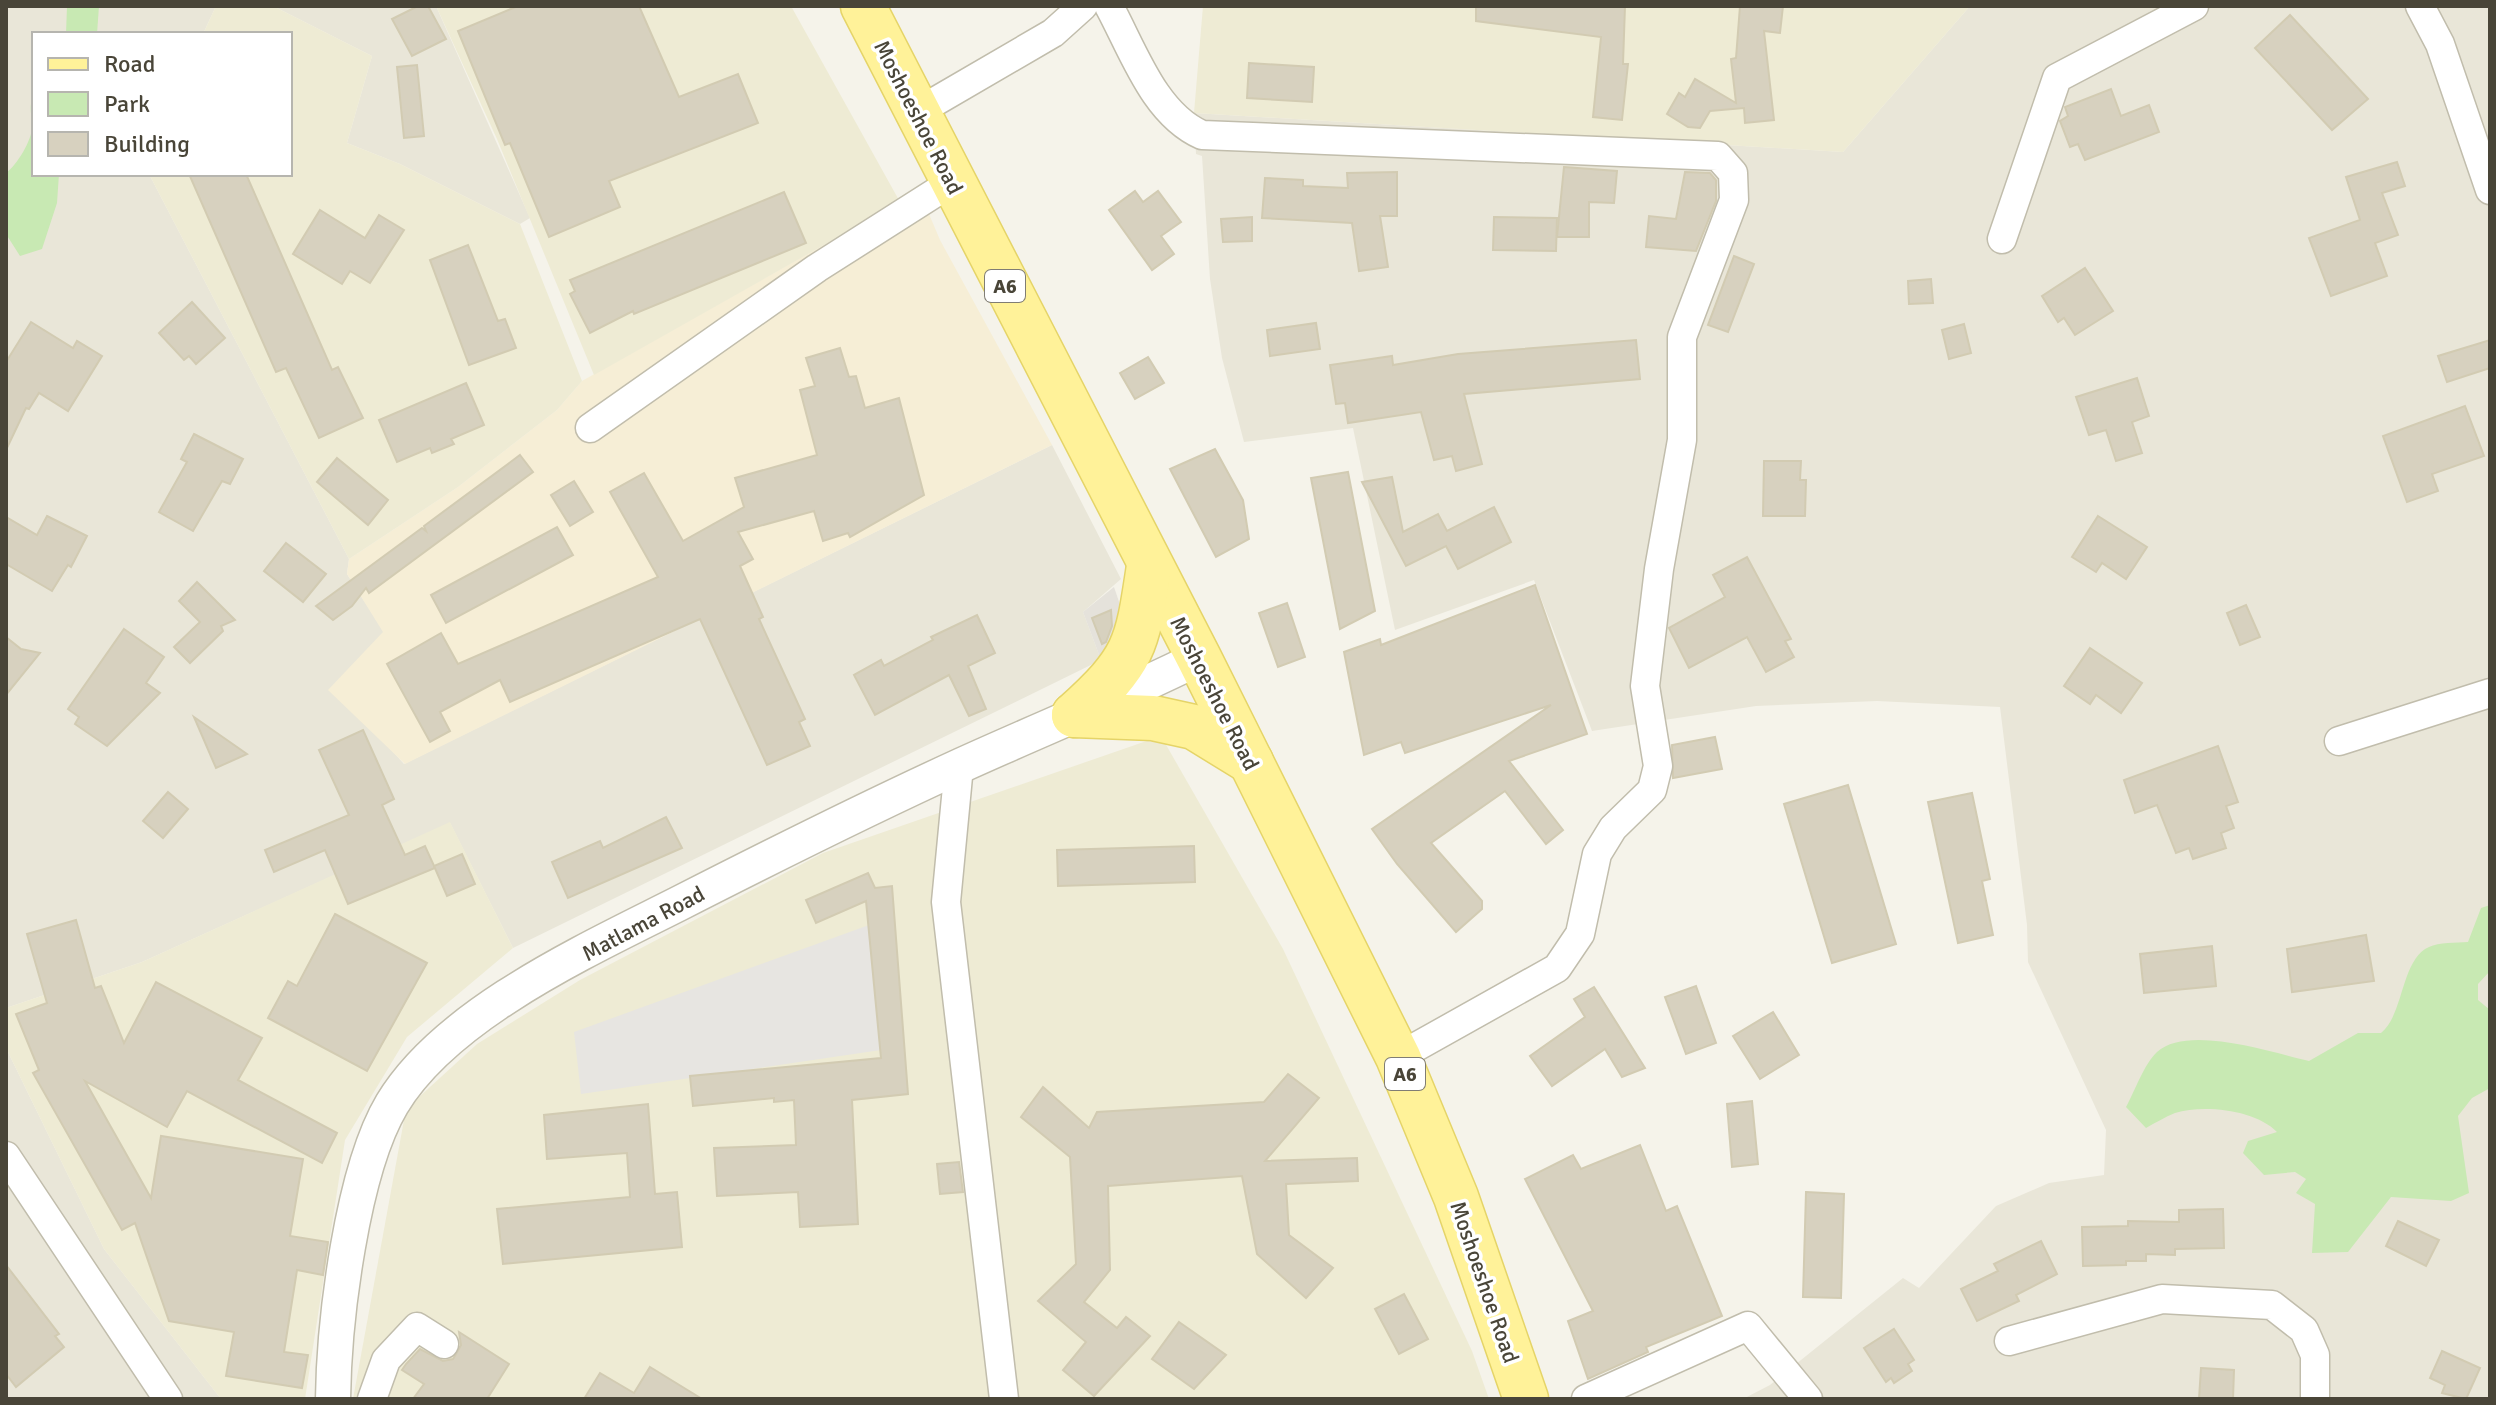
<svg xmlns="http://www.w3.org/2000/svg" width="2496" height="1405" font-family="Signika,sans-serif">
	<style>
		.residential { fill: #e9e6d8 }
		.commercial { fill: #f6eed6 }
		.industrial { fill: #e5e2db }
		.education { fill: #eeebd4 }
		.green { fill: #c8e9b3 }
		.parking { fill: #e7e5e1 }
		.building { fill: #d7d1bf; stroke: #d2cbb2; stroke-width: 2 }
		.lines { fill: none; stroke-linecap: round; stroke-linejoin: round }
		.minor-casing { stroke: #c1bdac; stroke-width: 31 }
		.tertiary-casing { stroke: #c1bdac; stroke-width: 37 }
		.primary-casing { stroke: #e5d468; stroke-width: 47 }
		.minor { stroke: #fff; stroke-width: 28 }
		.tertiary { stroke: #fff; stroke-width: 34 }
		.primary { stroke: #fff299; stroke-width: 44 }
		.labels { text-anchor: middle; stroke-width: 7; stroke-linejoin: round; paint-order: stroke }
		.shield { fill: #fff; stroke: #807d74; stroke-width: 2 }
		.shield-label { font-size: 20px; font-weight: bold; fill: #494538 }
		.street-label { font-size: 22px; fill: #494538; stroke: #fff }
	</style>
	<rect width="100%" height="100%" fill="#f5f3ea"/>
	<g class="residential">
		<path d="M6,6H216L203,34H34V174H149L349,559L347,574L384,632L377,734L404,764L1052,445L1121,579L1083,612L1101,660L513,948L450,823L142,962L6,1008Z"/>
		<path d="M273,6H436L530,218L520,224L400,164L347,143L372,56Z"/>
		<path d="M1970,6H2490V1399H1743L1770,1385L1903,1278L1919,1288L1996,1206L2049,1183L2104,1175L2106,1130L2028,962L2027,925L2000,707L1877,701L1756,706L1592,731L1534,580L1395,630L1353,428L1244,442L1222,358L1210,279L1202,156L1196,154L1194,113L1843,152Z"/>
		<path d="M6,1048L104,1249L221,1399H6Z"/>
	</g>
	<path class="commercial" d="M918,188L940,240L1052,445L405,764L328,690L383,632L347,574L349,559L458,487L557,410L582,381L900,202Z"/>
	<path class="industrial" d="M1114,587L1130,634L1101,660L1083,612Z"/>
	<g class="education">
		<path d="M216,6H273L372,56L347,143L400,164L520,224L582,381L557,410L458,487L349,559L149,174H290V34H203Z"/>
		<path d="M436,6H791L900,202L594,375L497,139Z"/>
		<path d="M1203,6H1970L1843,152L1194,113Z"/>
		<path d="M1161,736L1283,949L1472,1351L1489,1399H353L406,1109L477,1044L580,980L823,853Z"/>
		<path d="M450,822L513,948L407,1037L345,1140L305,1399H221L104,1249L6,1048V1008L142,962Z"/>
	</g>
	<g class="green">
		<path d="M67,6H99L97,34H66Z"/>
		<path d="M34,94V174H59L57,203L42,249L20,256L6,234V173C17,165 32,140 32,127C32,113 28,107 34,94Z"/>
		<path d="M2490,905V971L2478,984V1000L2490,1010V1088L2472,1098L2458,1116L2469,1193L2451,1201L2391,1197L2348,1252L2312,1253L2315,1204L2296,1193L2306,1179L2295,1172L2264,1175L2243,1153L2248,1141L2277,1132C2256,1110 2204,1104 2175,1113C2165,1117 2155,1123 2146,1128L2126,1107C2135,1091 2144,1064 2157,1052C2188,1024 2273,1053 2309,1061L2358,1033H2381C2404,1015 2401,959 2429,947C2439,942 2456,943 2468,942L2481,908Z"/>
	</g>
	<path class="parking" d="M869,925L881,1050L581,1094L574,1032Z"/>
	<g class="building">
		<path d="M418,6H428L446,39L412,56L392,19Z"/>
		<path d="M518,6H639L679,97L738,74L758,123L609,181L620,207L549,237L510,143L505,145L458,31Z"/>
		<path d="M1476,6H1625L1623,64H1628L1622,120L1593,117L1601,37L1476,21Z"/>
		<path d="M1740,6H1783L1780,33L1764,31L1774,120L1745,123L1744,108L1710,111L1700,128L1688,127L1667,114L1679,93L1685,97L1695,79L1736,103L1731,59L1736,58Z"/>
		<path d="M2290,15L2368,99L2332,130L2255,48Z"/>
		<path d="M1249,63L1314,67L1312,102L1247,98Z"/>
		<path d="M417,65L424,136L404,138L397,67Z"/>
		<path d="M2111,89L2121,116L2149,105L2159,132L2085,160L2078,144L2070,147L2060,121L2068,116L2065,107Z"/>
		<path d="M2397,162L2405,186L2382,193L2398,235L2375,243L2387,276L2331,296L2309,238L2360,220L2346,177Z"/>
		<path d="M1564,167L1617,171L1614,203L1589,202V237H1557Z"/>
		<path d="M1397,172V216H1380L1388,267L1359,271L1352,223L1262,218L1265,178L1303,180V186L1348,188L1347,173Z"/>
		<path d="M1685,172L1710,173L1716,180V201L1696,251L1646,247L1649,216L1676,219Z"/>
		<path d="M189,174H246L332,370L338,367L363,418L319,438L286,368L276,372Z"/>
		<path d="M1135,191L1143,202L1158,191L1181,222L1161,236L1174,254L1152,270L1109,210Z"/>
		<path d="M784,192L806,243L634,314L633,311L590,333L570,294L575,291L570,280Z"/>
		<path d="M320,210L365,238L379,215L404,230L370,283L350,271L342,284L293,254Z"/>
		<path d="M1252,217V241L1223,242L1221,219Z"/>
		<path d="M1494,217L1557,218L1556,251L1493,250Z"/>
		<path d="M468,245L498,321L505,319L516,348L469,365L430,260Z"/>
		<path d="M1734,256L1754,264L1728,332L1708,325Z"/>
		<path d="M2085,268L2113,311L2075,335L2064,318L2058,322L2042,296Z"/>
		<path d="M1931,279L1933,303L1909,304L1908,281Z"/>
		<path d="M192,302L225,338L196,364L189,356L184,360L159,333Z"/>
		<path d="M31,322L73,348L77,341L102,356L68,411L39,393L29,409L26,408L6,450V362Z"/>
		<path d="M1316,323L1320,349L1270,356L1267,330Z"/>
		<path d="M1964,324L1971,353L1949,359L1942,330Z"/>
		<path d="M1636,340L1640,379L1464,394L1482,464L1456,471L1452,456L1434,460L1421,412L1348,423L1345,403L1336,404L1330,365L1392,356L1393,365L1458,354Z"/>
		<path d="M2490,340V368L2447,382L2438,356Z"/>
		<path d="M840,348L849,377L856,376L865,408L899,398L924,495L850,537L848,533L823,541L814,511L738,532L753,559L740,566L763,617L759,619L805,719L799,722L810,746L767,765L700,619L510,702L500,680L440,712L450,731L430,742L387,664L441,633L458,664L658,577L610,492L644,473L683,541L744,507L735,478L817,455L800,390L815,386L806,358Z"/>
		<path d="M1148,357L1164,383L1135,399L1120,373Z"/>
		<path d="M2137,378L2149,416L2132,422L2142,453L2116,461L2106,430L2089,435L2076,397Z"/>
		<path d="M466,383L484,425L451,439L454,444L432,453L430,448L397,462L379,420Z"/>
		<path d="M2465,406L2484,456L2432,474L2438,491L2407,502L2383,436Z"/>
		<path d="M194,434L243,459L230,484L222,481L193,531L159,512L187,462L181,459Z"/>
		<path d="M1215,449L1243,500L1249,539L1216,557L1170,469Z"/>
		<path d="M520,455L533,472L369,593L366,588L352,606L333,620L316,606L422,528L426,531L424,526Z"/>
		<path d="M337,458L388,500L368,525L317,482Z"/>
		<path d="M1764,461H1801L1800,480H1806L1805,516H1763Z"/>
		<path d="M1348,472L1375,611L1340,629L1311,478Z"/>
		<path d="M1392,477L1403,532L1438,514L1447,531L1494,507L1511,542L1458,569L1446,546L1406,566L1362,482Z"/>
		<path d="M574,481L593,512L570,526L551,495Z"/>
		<path d="M47,516L87,536L71,567L68,565L52,591L6,564V517L37,535Z"/>
		<path d="M2098,516L2147,547L2126,579L2102,563L2096,572L2072,557Z"/>
		<path d="M557,527L573,555L446,623L431,595Z"/>
		<path d="M286,543L326,574L303,602L264,571Z"/>
		<path d="M1747,557L1791,639L1785,641L1794,657L1766,672L1747,637L1689,668L1669,628L1725,597L1713,575Z"/>
		<path d="M197,582L235,620L221,626L223,631L190,663L174,647L200,622L179,601Z"/>
		<path d="M1535,585L1587,734L1509,761L1563,830L1546,844L1505,791L1431,843L1482,901V909L1456,932L1397,864L1372,829L1551,705L1405,753L1401,742L1364,755L1344,652L1380,639L1381,645Z"/>
		<path d="M1287,603L1305,657L1278,667L1259,613Z"/>
		<path d="M2246,605L2260,637L2240,645L2227,613Z"/>
		<path d="M1111,610L1112,626L1106,642L1102,644L1092,618Z"/>
		<path d="M977,615L995,653L968,666L986,709L969,716L949,675L875,715L854,675L881,660L884,666L933,640L931,637Z"/>
		<path d="M124,629L164,657L146,683L160,693L107,746L75,724L79,717L68,709Z"/>
		<path d="M6,637L21,649L40,653L6,695Z"/>
		<path d="M2090,648L2142,683L2121,713L2096,695L2090,704L2064,686Z"/>
		<path d="M194,717L247,754L216,768Z"/>
		<path d="M363,730L394,799L382,805L405,855L425,846L435,868L348,904L325,850L274,872L265,850L349,815L319,750Z"/>
		<path d="M1715,737L1722,769L1673,778L1672,745Z"/>
		<path d="M2218,746L2238,802L2226,806L2234,828L2221,833L2226,848L2193,859L2189,848L2176,853L2157,805L2135,813L2124,780Z"/>
		<path d="M1848,785L1896,944L1832,963L1784,804Z"/>
		<path d="M168,792L188,809L163,838L143,821Z"/>
		<path d="M1972,793L1990,879L1982,881L1993,935L1958,943L1928,802Z"/>
		<path d="M666,817L682,848L568,898L552,862L600,841L603,848Z"/>
		<path d="M1194,846L1195,882L1058,886L1057,850Z"/>
		<path d="M462,854L475,884L447,896L434,866Z"/>
		<path d="M868,873L875,888L892,886L908,1094L852,1100L858,1224L800,1227L798,1192L717,1196L714,1148L796,1145L794,1100L774,1102V1098L693,1106L690,1076L881,1058L866,901L816,923L806,900Z"/>
		<path d="M335,914L427,963L367,1071L268,1018L288,981L297,986Z"/>
		<path d="M76,920L95,988L101,986L124,1043L156,982L262,1038L238,1080L337,1133L322,1163L187,1091L167,1127L85,1081L151,1198L161,1136L303,1159L290,1236L328,1242L323,1275L297,1270L284,1352L308,1355L302,1388L226,1376L234,1332L169,1321L135,1223L122,1230L33,1073L39,1070L16,1014L47,1003L27,934Z"/>
		<path d="M2366,935L2374,981L2292,992L2287,949Z"/>
		<path d="M2212,946L2216,986L2144,993L2140,954Z"/>
		<path d="M1696,986L1716,1043L1686,1054L1665,997Z"/>
		<path d="M1594,987L1645,1068L1622,1077L1605,1049L1552,1086L1530,1056L1585,1017L1574,999Z"/>
		<path d="M1773,1012L1799,1055L1760,1079L1733,1036Z"/>
		<path d="M1288,1074L1319,1098L1265,1161L1357,1158L1358,1181L1286,1184L1289,1235L1333,1268L1306,1298L1257,1254L1242,1176L1108,1186L1110,1270L1084,1302L1117,1328L1126,1317L1150,1336L1094,1396L1063,1370L1086,1342L1038,1301L1076,1264L1070,1157L1021,1117L1043,1087L1089,1128L1097,1112L1264,1102Z"/>
		<path d="M1752,1101L1758,1164L1732,1167L1727,1104Z"/>
		<path d="M648,1104L655,1194L677,1192L682,1247L503,1264L497,1209L630,1197L627,1153L547,1159L544,1115Z"/>
		<path d="M1640,1145L1666,1211L1677,1206L1722,1316L1646,1347L1648,1352L1588,1379L1568,1321L1593,1311L1525,1179L1573,1155L1581,1169Z"/>
		<path d="M959,1162L963,1192L940,1194L937,1164Z"/>
		<path d="M1806,1192L1844,1194L1841,1298L1803,1297Z"/>
		<path d="M2223,1209L2224,1248L2175,1249V1255L2146,1254V1261H2126V1265L2083,1266L2082,1227L2128,1226V1221L2179,1222V1210Z"/>
		<path d="M2398,1221L2439,1240L2426,1266L2386,1246Z"/>
		<path d="M2041,1241L2057,1274L2016,1295L2019,1301L1977,1321L1961,1289L1998,1271L1994,1264Z"/>
		<path d="M6,1265L59,1334L55,1336L64,1347L16,1387L6,1374Z"/>
		<path d="M1404,1294L1428,1339L1399,1354L1375,1309Z"/>
		<path d="M1179,1322L1226,1355L1194,1389L1152,1359Z"/>
		<path d="M1894,1329L1914,1360L1908,1364L1912,1371L1894,1383L1891,1378L1886,1382L1864,1348Z"/>
		<path d="M459,1332L509,1364L487,1399H413L424,1384L402,1370L406,1364L420,1349L443,1361L453,1359L461,1345Z"/>
		<path d="M2442,1351L2480,1368L2466,1399L2442,1393L2445,1385L2430,1378Z"/>
		<path d="M650,1367L702,1399H584L600,1373L634,1393Z"/>
		<path d="M2201,1368L2234,1370L2233,1399H2199Z"/>
	</g>
	<g class="lines">
		<g class="minor-casing">
			<g id="minor">
				<path d="M1109,6C1133,50 1154,114 1202,135L1718,156L1733,173L1734,200L1682,337V440L1659,569L1645,686L1658,766L1652,790L1613,828L1597,854L1580,934L1557,968L1398,1057"/>
				<path d="M2420,6L2440,44L2490,190"/>
				<path d="M919,111L1053,33L1083,6"/>
				<path d="M2002,239L2057,78L2194,6"/>
				<path d="M590,428L817,268L952,182"/>
				<path d="M2339,741L2490,693"/>
				<path d="M959,766L946,902L1004,1399"/>
				<path d="M6,1156L168,1399"/>
				<path d="M2009,1341L2162,1299L2272,1305L2304,1330L2315,1355V1399"/>
				<path d="M372,1399L386,1360L417,1327L444,1344"/>
				<path d="M1586,1399L1748,1326L1808,1399"/>
			</g>
		</g>
		<g class="tertiary-casing">
			<path id="tertiary" d="M333,1399C334,1320 352,1171 392,1104C446,1014 587,950 678,904C772,856 866,809 962,765C1041,729 1121,697 1199,658"/>
		</g>
		<g class="primary-casing">
			<g id="primary">
				<path d="M863,6L1199,658L1398,1057L1456,1197L1526,1399"/>
				<path d="M1074,715L1153,718L1194,727L1251,762"/>
				<path d="M1074,715C1136,659 1137,646 1149,566"/>
			</g>
		</g>
		<use href="#minor" class="minor"/>
		<use href="#tertiary" class="tertiary"/>
		<use href="#primary" class="primary"/>
	</g>
	<g class="labels">
		<g class="shield">
			<rect x="985" y="270" width="40" height="32" rx="6"/>
			<rect x="1385" y="1058" width="40" height="32" rx="6"/>
		</g>
		<g class="shield-label">
			<text x="1005" y="293">A6</text>
			<text x="1405" y="1081">A6</text>
		</g>
		<g class="street-label">
			<text transform="translate(919 117) rotate(63)" y="8">Moshoeshoe Road</text>
			<text transform="translate(1215 693) rotate(63)" y="8">Moshoeshoe Road</text>
			<text transform="translate(643 923) rotate(-28)" y="8">Matlama Road</text>
			<text transform="translate(1485 1282) rotate(71)" y="8">Moshoeshoe Road</text>
		</g>
	</g>
	<rect width="2496" height="1405" fill="none" stroke="#494538" stroke-width="16"/>
	<rect x="32" y="32" width="260" height="144" fill="#ffffff" stroke="#b6b5af" stroke-width="2"/>
	<rect x="48" y="58" width="40" height="12" fill="#fff299" stroke="#b6b5af" stroke-width="2"/>
	<text x="104" y="72" font-size="24" fill="#494538">Road</text>
	<rect x="48" y="92" width="40" height="24" fill="#c8e9b3" stroke="#b6b5af" stroke-width="2"/>
	<text x="104" y="112" font-size="24" fill="#494538">Park</text>
	<rect x="48" y="132" width="40" height="24" fill="#d7d1bf" stroke="#b6b5af" stroke-width="2"/>
	<text x="104" y="152" font-size="24" fill="#494538">Building</text>
</svg>
